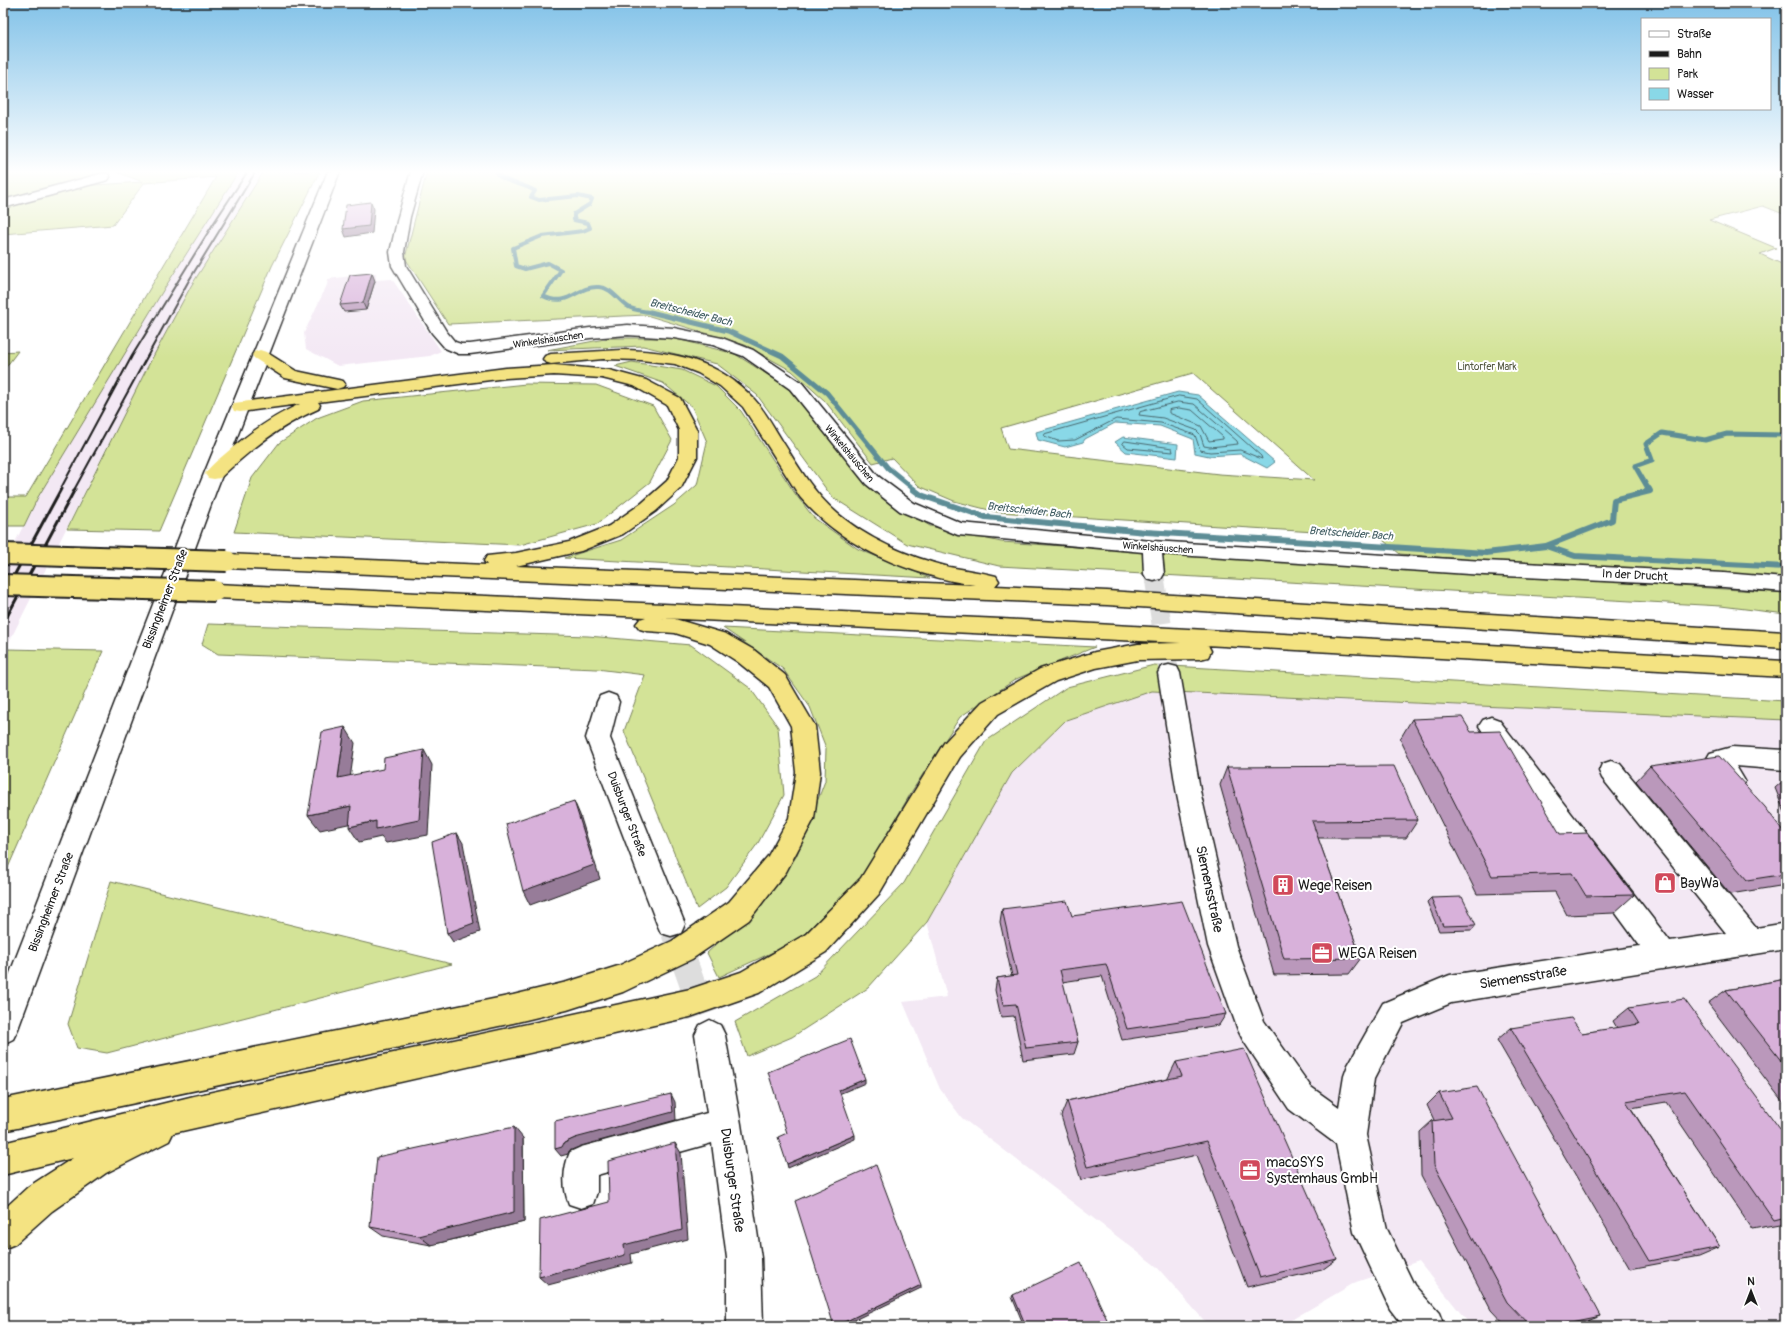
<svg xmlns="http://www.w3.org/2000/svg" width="1789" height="1329" font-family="Pangolin,sans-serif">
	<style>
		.built { fill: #f3e8f4 }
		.green { fill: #d3e397; stroke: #78805a; fill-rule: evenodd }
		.water { fill: #89d8e7; stroke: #5d8d96 }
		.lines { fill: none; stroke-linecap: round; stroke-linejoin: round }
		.shore { stroke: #48676d; stroke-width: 1 }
		.stream-far2 { stroke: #5d8d96; stroke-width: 4 }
		.stream-far1 { stroke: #5d8d96; stroke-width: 5 }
		.stream { stroke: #5d8d96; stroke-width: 6 }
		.minor-tunnel-far2 { stroke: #ddd; stroke-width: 20; stroke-dasharray: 20 10; stroke-linecap: butt }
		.minor-tunnel-far1 { stroke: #ddd; stroke-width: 26; stroke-dasharray: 26 13; stroke-linecap: butt }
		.minor-tunnel { stroke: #ddd; stroke-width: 32; stroke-dasharray: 32 16; stroke-linecap: butt }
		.minor-casing { stroke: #1c1c1c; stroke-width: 3 }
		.highway-casing { stroke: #1c1c1c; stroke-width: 3 }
		.minor { fill: #fff; fill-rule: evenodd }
		.highway { fill: #f4e382; fill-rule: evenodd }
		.rail-far1 { stroke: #1c1c1c; stroke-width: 2 }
		.rail { stroke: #1c1c1c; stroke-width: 3 }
		.highway-bridge-casing { stroke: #1c1c1c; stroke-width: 24; stroke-linecap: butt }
		.highway-bridge { stroke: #f4e382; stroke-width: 20 }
		.wall { fill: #ba98bb; stroke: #1c1c1c }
		.shaded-wall { fill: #977c99; stroke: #1c1c1c }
		.building { fill: #d8b1da; stroke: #1c1c1c }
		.labels { text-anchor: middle; stroke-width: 4; stroke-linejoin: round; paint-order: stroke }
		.far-street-label { font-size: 10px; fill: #1c1c1c; stroke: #fff }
		.far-park-label { font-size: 10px; fill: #535841; stroke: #fff }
		.far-water-label { font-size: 11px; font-style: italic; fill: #425e63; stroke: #fff }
		.street-label { font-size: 12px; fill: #1c1c1c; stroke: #fff }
		.near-poi-label { font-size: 14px; fill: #1c1c1c; stroke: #fff; text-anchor: start }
		.near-street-label { font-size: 14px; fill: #1c1c1c; stroke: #fff }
	</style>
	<rect width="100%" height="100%" fill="#fff"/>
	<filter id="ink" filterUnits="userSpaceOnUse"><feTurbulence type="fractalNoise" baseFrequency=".025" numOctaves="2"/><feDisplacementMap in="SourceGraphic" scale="8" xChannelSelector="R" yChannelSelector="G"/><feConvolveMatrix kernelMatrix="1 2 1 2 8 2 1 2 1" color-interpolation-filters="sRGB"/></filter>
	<g filter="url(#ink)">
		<g class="built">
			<path d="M239,171H264L233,219L147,368L3,654V566L38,497L164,289Z"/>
			<path d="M376,273V280L392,279L441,351L430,356L338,366L306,349L304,333L327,285L328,279Z"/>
			<path d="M1152,691L1786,720V1326H1471L1419,1261L1356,1282L1281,1326H1209L1156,1266L962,1118L940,1089L903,1002L947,997L927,922L1012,773L1066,720Z"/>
		</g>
		<g class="green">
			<path d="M3,171H106L3,202Z"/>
			<path d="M114,171H239L164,289L38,497L24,526H3V497H26L216,177L144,183L113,225L3,234V207L78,186L143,182Z"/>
			<path d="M264,171H320L272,266L159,531L67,529L147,368L191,286Z"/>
			<path d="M427,171H1786V215L1763,206L1709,220L1776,248L1760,254L1786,266V578L1497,562L1400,554L1378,536L997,512L954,501L919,486L892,458L873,463L825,401L792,371L745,345L646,315L448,324L405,258ZM1193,373L1314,480L1219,474L1008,449L1001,428Z"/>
			<path d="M610,338H673L735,354L787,387L874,492L930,526L1001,542L1786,593V614L1721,606L999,566L907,544L832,497L757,395L717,364L643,346L547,350Z"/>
			<path d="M18,351L3,371V352Z"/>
			<path d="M632,362L682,370L716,386L741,411L796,495L814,518L858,549L930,578L564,558L621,540L674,505L697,485L707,442L692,407L663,383L615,366Z"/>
			<path d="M526,384L596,385L653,406L672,440L650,482L597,524L520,545L234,532L252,478L279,443L317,418L363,401Z"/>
			<path d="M208,624L588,636L691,645L750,688L778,727L784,795L758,843L726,887L697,909L624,731L645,675L597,669L218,654L202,644Z"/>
			<path d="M723,628L1095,647L1016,679L960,717L912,791L865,873L797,941L719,977L707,953L757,907L796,857L825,781L826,748L810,707L783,669Z"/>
			<path d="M6,649L103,651L3,879V654Z"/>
			<path d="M1154,665L1786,701V720L1152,691L1066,720L1012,773L927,922L868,988L792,1037L747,1056L735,1022L815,976L904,883L986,741L1067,687Z"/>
			<path d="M111,881L452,964L107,1053L77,1048L68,1024Z"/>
		</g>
		<g class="water">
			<path d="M1178,392L1198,395L1275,462L1267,468L1240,454L1209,456L1195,453L1193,439L1160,426L1115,423L1085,439L1083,442L1065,447L1038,440L1036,432Z"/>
			<path d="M1123,437L1178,444L1177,458L1126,452L1115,442Z"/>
		</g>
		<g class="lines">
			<g class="shore">
				<path d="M1179,396L1197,399L1261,456L1262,459L1240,450L1210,452L1200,450L1195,435L1161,423L1116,419L1075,440L1058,441L1044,436L1045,434Z"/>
				<path d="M1178,402L1194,404L1237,441L1238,444L1210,447L1204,446L1200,434L1196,430L1163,418L1139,415L1140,412Z"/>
				<path d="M1179,408L1192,410L1223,437V439L1209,441L1201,426L1169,413V410Z"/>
				<path d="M1125,441L1172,448L1173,452L1128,448L1123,444Z"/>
			</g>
			<path class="stream-far2" d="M497,171V174C507,184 523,183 535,191L531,197L539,200L578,196L592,199L590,204L574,214V220L588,223L590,228L583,231L542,236L513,248L516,266L525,269L548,263L561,270L543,296C569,309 577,285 599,287C612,288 617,299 627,306C633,311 646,311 654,313"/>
			<g class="stream-far1">
				<path d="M650,312L728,331L782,356L827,393L888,468L915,490"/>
				<path d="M1649,490L1635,466L1652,460L1646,444L1662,433L1705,440L1727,434L1786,435"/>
			</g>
			<g class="stream">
				<path d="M913,489L921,495L985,517L1146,532L1486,553L1546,546L1612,520L1614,500L1650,491L1649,489"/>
				<path d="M1546,546L1575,556L1786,567"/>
			</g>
			<path class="minor-tunnel-far2" d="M1154,574L1169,673"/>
			<path class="minor-tunnel-far1" d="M671,924L693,986"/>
			<path class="minor-tunnel" d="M692,985L710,1035"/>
			<g class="minor-casing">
				<g id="minor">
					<path d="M328,171H340L216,491L18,1029L13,1039L3,1044V991L197,491Z"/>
					<path d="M411,171H423L410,217L404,252L406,266L446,331L455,342L461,344H470L590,328L628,325L674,328L722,338L753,350L802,383L878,476L914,503L961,523L1152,541L1484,561L1724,573L1786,578V592L1724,587L1484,575L1162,554L1164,574L1161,579L1154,581L1147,579L1144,574L1143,552L958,535L900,511L866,484L790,389L743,356L713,345L674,338L628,335L590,338L470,354H459L445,348L432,333L392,266L390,252L398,217Z"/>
					<path d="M104,173L108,174L110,177L108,180L3,208V200Z"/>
					<path d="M1169,665L1177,667L1180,673L1201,795L1236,946L1264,1021L1311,1087L1339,1107L1344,1076L1348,1065L1383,1003L1440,979L1450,975L1640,946L1483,732L1479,726L1483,720L1491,717L1499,720L1670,941L1726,933L1602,778L1599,771L1602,764L1611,761L1620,764L1756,928L1786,923V949L1451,1003L1403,1023L1374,1079L1366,1135L1387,1229L1414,1285L1439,1313L1444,1326H1403L1390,1309L1354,1232L1336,1144L1289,1109L1243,1040L1238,1030L1208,946L1177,795L1158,673L1161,667Z"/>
					<path d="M608,693L616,696L619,702L610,738L685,924L681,933L671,936L661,933L657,924L586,738L597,702L600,696Z"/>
					<path d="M1732,747L1786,750V770L1736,766L1745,781L1742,788L1733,791L1724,788L1706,760L1710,753Z"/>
					<path d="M710,1020L720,1025L725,1035L741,1124L761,1258L763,1326H727V1258L712,1143L597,1175V1192L593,1204L581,1208L569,1204C562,1187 563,1168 570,1152L581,1147L707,1113L695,1035L700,1025Z"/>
				</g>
			</g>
			<g class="highway-casing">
				<g id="highway">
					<path d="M260,350L266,352L296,371L343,381L345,384L343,387L337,389L285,378L254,358L252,355L254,352Z"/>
					<path d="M622,350C673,351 718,360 754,399C765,411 773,426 781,439C798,466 813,493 838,514C869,540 909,557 949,567C964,570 981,572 996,576L999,581L995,586L1107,591L1786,632V648L1107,605L227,568L220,566L217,561L220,556L227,554L487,565L484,561L487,556L516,553L569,542L609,526L642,503L667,481L679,457V430L667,405L634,386L602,378L554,375L506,378L318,402L320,405L318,409C279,426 251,449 220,478L214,479L208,478L205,474C210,466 218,460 225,454C248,434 271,417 300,404L240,412L234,411L232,407L234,403L506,368L554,365L609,370L646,380L680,398L697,430V457L681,488L656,511L623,534L581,551L516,566L975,585C909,575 843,548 800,497L743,407L720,386L698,373L675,364L641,360L603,359L551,364L545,362L543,359L545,356L551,354Z"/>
					<path d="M215,584L1001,619L1786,661V677L1205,645H1208L1211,651L1208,657L1200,659L1138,660L1096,668L1056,681L998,714L960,757L879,894L826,952L759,993L690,1017L173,1133L169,1141L106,1173L52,1211L15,1244L3,1249V1210L28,1187L73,1158L3,1175V1143L194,1096L690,989L741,972L806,934L861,878L944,743L982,702L1040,669L1095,652L1138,644L1181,643L661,618L675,619L726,634L754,650L785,675L815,726L820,772L814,819L786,872L749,920L692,959L623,992L567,1010L513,1023L3,1131V1099L513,995L567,982L618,966L672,941L729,902L768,856L789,818L796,772L791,726L769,687L738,662L710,644L675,633L647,631L640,629L636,624L640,619L646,617L215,598L208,596L205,591L208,586Z"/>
				</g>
			</g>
			<use href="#minor" class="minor"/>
			<use href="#highway" class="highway"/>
			<g class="rail-far1">
				<path d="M60,490L132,356L215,221L248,171"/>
				<path d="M74,490L188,282L256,171"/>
			</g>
			<g class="rail">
				<path d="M3,596L61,489"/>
				<path d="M3,624L75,489"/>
			</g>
			<g class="highway-bridge-casing">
				<g id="highway-bridge">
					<path d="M3,554L227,561"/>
					<path d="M3,585L215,591"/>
				</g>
			</g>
			<use href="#highway-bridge" class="highway-bridge"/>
		</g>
		<g class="wall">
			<path d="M375,281L366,310L344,312L340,305Z"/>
			<path d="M1412,719L1560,834L1634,895L1614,913L1567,915L1555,892L1477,894L1400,739Z"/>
			<path d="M1650,766L1786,835V885L1730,894L1636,781Z"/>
			<path d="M1227,767L1418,820L1406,838H1318L1361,958L1349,974L1274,975L1220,785Z"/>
			<path d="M1786,778V815L1775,788Z"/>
			<path d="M1431,898L1476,925L1472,930L1439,931L1427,902Z"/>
			<path d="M1002,909L1072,916L1226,1014L1219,1025L1122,1040L1102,976L1062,982L1078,1042L1074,1054L1023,1060L1014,1016L1001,1017L995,990L997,978L1012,976L1000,922Z"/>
			<path d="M1786,979V1106L1708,1003L1726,990Z"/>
			<path d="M1629,1008L1786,1137V1223L1752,1229L1666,1102L1631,1108L1720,1247L1699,1256L1630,1269L1497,1040L1511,1028L1582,1033L1617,1028L1613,1021Z"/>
			<path d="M1176,1062L1337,1259L1322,1270L1247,1287L1197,1155L1081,1180L1061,1116L1067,1101L1168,1079V1078Z"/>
			<path d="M1439,1093L1600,1316L1581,1323L1567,1326H1506L1491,1310L1421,1175L1420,1132L1432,1121L1434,1120L1427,1105Z"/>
			<path d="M523,1138L524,1222L431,1245L383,1236L370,1227Z"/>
			<path d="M1013,1295L1110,1326H1024L1012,1297Z"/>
		</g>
		<g class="shaded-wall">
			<path d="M371,202L374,209L372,233L346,237L343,229Z"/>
			<path d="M372,273L375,281L366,310L363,303Z"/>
			<path d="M345,727L355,743L348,793L338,778Z"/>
			<path d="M424,750L432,765L428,835L386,843L381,837L359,842L349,827L376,821Z"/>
			<path d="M574,801L580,815L600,879L530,905L523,891Z"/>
			<path d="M351,806L362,821L320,830L308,815Z"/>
			<path d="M457,833L463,843L480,932L453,942L447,933Z"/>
			<path d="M865,1079V1083L839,1094V1090Z"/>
			<path d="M671,1094L675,1102L676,1120L581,1146L569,1151L568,1154L561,1156L555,1149L564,1143Z"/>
			<path d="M514,1127L523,1138L524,1222L431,1245L419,1236Z"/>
			<path d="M855,1135V1139L788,1168L787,1164Z"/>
			<path d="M675,1143L681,1153L688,1239L631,1254L632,1263L548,1285L539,1277Z"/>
			<path d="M921,1285V1288L842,1326H836Z"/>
		</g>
		<g class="building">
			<path d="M371,202L369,226L343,229L346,205Z"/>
			<path d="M372,273L363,303L340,305L350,275Z"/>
			<path d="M1462,717L1471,732L1500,731L1560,834L1587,833L1634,895L1586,896L1572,873L1492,876L1412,719Z"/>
			<path d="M345,727L338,778L383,769L384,758L424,750L419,820L376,829V821L349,827L351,806L308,815L322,732Z"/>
			<path d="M1719,756L1765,807L1786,835V874L1747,880L1650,766Z"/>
			<path d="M1394,766L1418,820L1312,821L1361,958L1284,959L1227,767Z"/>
			<path d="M574,801L594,865L523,891L506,824Z"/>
			<path d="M457,833L474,923L447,933L432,842Z"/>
			<path d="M1462,897L1476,925L1443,926L1431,898Z"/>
			<path d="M1067,901L1072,916L1182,901L1226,1014L1127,1029L1106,964L1060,970L1078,1042L1026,1048L1016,1004L1003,1005L997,978L1017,975L1002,909Z"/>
			<path d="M1786,979V1067L1726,990Z"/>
			<path d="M1684,999L1786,1137V1217L1774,1220L1685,1091L1626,1101L1720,1247L1649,1261L1511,1028L1571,1018L1582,1033L1639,1024L1629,1008Z"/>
			<path d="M850,1039L865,1079L839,1090L855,1135L787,1164L778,1137L787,1133L768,1072Z"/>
			<path d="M1244,1049L1337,1259L1260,1277L1207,1141L1087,1167L1067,1101L1182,1076L1176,1062Z"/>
			<path d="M1477,1087L1600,1316L1551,1326H1530L1507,1302L1434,1165L1432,1121L1452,1118L1439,1093Z"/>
			<path d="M671,1094L673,1112L575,1138L564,1143L562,1147L555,1149V1121Z"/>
			<path d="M514,1127V1212L419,1236L370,1227L377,1157Z"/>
			<path d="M675,1143L682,1230L624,1245L625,1255L539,1277L540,1220L609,1202L608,1161Z"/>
			<path d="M876,1165L921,1285L836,1326H834L795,1201Z"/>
			<path d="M1081,1263L1110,1326H1026L1013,1295Z"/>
			<path d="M1354,1320L1358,1326H1346Z"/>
		</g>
	</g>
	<linearGradient id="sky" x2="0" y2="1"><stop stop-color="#82c2e8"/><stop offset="0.48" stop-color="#fff"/><stop offset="1" stop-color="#fff" stop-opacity="0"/></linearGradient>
	<rect width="1789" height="358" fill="url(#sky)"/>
	<defs>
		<g id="shop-square" transform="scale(1.15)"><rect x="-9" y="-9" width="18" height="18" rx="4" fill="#d1495b" stroke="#fff"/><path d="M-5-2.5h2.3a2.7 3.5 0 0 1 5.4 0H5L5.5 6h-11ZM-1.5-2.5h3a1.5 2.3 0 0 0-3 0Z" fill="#fff"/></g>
		<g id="building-square" transform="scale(1.15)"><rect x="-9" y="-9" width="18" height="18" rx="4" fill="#d1495b" stroke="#fff"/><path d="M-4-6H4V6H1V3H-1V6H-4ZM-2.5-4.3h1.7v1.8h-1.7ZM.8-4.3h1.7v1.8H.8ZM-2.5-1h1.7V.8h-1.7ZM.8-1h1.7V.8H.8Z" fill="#fff"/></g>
		<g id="office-square" transform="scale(1.15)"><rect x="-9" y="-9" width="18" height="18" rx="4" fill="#d1495b" stroke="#fff"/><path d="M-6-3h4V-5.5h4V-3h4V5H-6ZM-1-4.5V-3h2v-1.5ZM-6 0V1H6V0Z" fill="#fff"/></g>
	</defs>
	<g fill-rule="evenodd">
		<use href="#shop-square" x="1665" y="883"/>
		<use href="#building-square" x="1283" y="885"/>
		<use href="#office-square" x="1322" y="953"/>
		<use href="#office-square" x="1250" y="1170"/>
	</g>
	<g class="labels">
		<g class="far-street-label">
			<text transform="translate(548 339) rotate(-8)" y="4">Winkelshäuschen</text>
			<text transform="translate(850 453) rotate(50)" y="4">Winkelshäuschen</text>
			<text transform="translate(1158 547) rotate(4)" y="4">Winkelshäuschen</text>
		</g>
		<g class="far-park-label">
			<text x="1487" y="370">Lintorfer Mark</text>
		</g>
		<g class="far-water-label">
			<text transform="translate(691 312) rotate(14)" y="4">Breitscheider Bach</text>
			<text transform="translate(1029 510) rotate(6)" y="4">Breitscheider Bach</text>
			<text transform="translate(1351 533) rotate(4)" y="4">Breitscheider Bach</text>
		</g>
		<g class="street-label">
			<text transform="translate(1635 575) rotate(3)" y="4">In der Drucht</text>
			<text transform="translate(165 599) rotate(-69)" y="4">Bissingheimer Straße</text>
			<text transform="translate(627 814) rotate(69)" y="4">Duisburger Straße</text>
			<text transform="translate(51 902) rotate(-69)" y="4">Bissingheimer Straße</text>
		</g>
		<g class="near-poi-label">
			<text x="1680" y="888">BayWa</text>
			<text x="1298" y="890">Wege Reisen</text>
			<text x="1338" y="958">WEGA Reisen</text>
			<text x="1266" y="1167">macoSYS<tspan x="1266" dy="16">Systemhaus GmbH</tspan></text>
		</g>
		<g class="near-street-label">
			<text transform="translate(1210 889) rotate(78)" y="5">Siemensstraße</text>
			<text transform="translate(1523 977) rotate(-9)" y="5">Siemensstraße</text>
			<text transform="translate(733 1180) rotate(82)" y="5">Duisburger Straße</text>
		</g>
	</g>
	<rect width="1789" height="1329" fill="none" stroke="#fff" stroke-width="16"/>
	<rect x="8" y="8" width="1773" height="1313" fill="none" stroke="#1c1c1c" stroke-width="1.5" filter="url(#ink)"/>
	<rect x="1641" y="18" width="130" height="92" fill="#ffffff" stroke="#a4a4a4"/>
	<rect x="1649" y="31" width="20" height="6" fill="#ffffff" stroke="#a4a4a4"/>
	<text x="1677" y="38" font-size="12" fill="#1c1c1c">Straße</text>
	<rect x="1649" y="51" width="20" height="6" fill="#1c1c1c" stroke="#a4a4a4"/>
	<text x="1677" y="58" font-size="12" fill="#1c1c1c">Bahn</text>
	<rect x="1649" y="68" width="20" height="12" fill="#d3e397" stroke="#a4a4a4"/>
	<text x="1677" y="78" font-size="12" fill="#1c1c1c">Park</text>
	<rect x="1649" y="88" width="20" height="12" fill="#89d8e7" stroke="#a4a4a4"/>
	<text x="1677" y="98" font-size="12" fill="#1c1c1c">Wasser</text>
	<g transform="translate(1751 1291)" stroke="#ffffff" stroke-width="3" paint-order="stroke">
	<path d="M0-3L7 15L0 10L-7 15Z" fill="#1c1c1c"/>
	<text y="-6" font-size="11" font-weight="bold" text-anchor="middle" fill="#1c1c1c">N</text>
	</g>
</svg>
